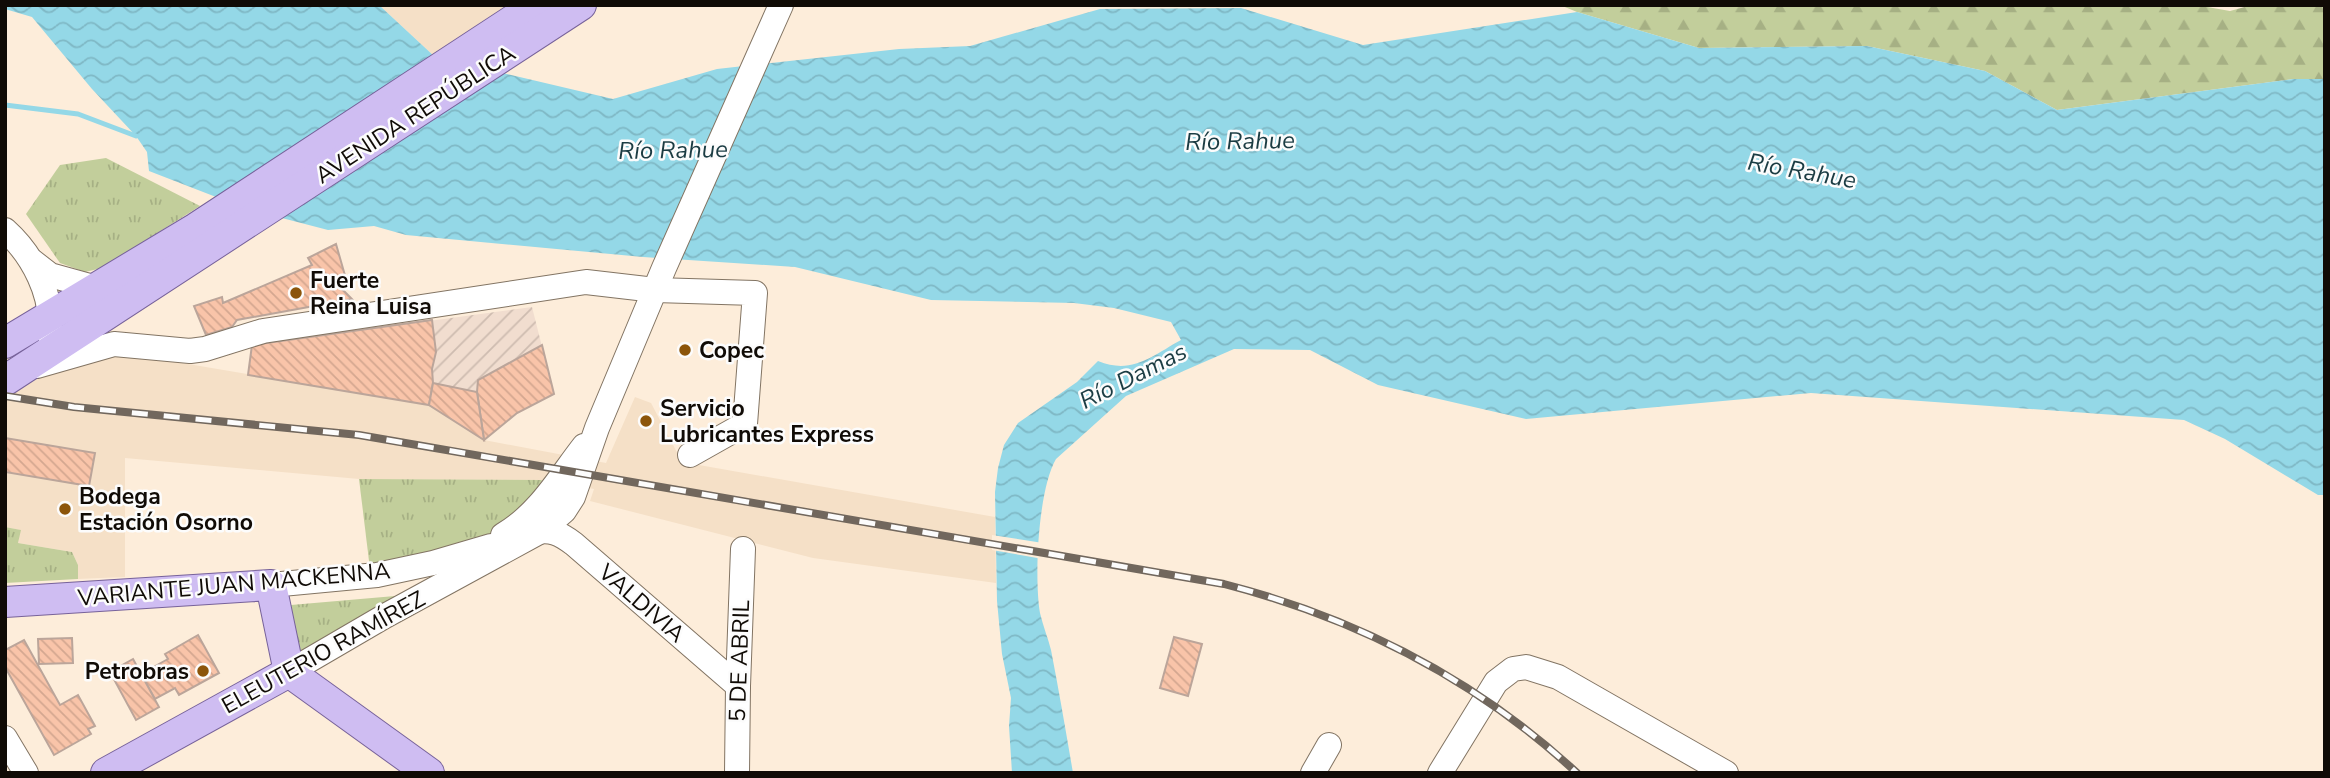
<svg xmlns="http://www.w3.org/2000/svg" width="2330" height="778" font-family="'Nunito Sans',sans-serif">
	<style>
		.built { fill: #f5e0c7 }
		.industrial { fill: url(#industrial-furrows) }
		.forest { fill: url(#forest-firs) }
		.park { fill: url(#park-tufts) }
		.water { fill: url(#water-waves) }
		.pier { fill: #fdedda }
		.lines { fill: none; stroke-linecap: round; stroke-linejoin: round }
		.stream { stroke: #94d8e7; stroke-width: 5 }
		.building { fill: url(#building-back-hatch); stroke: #bba59a; stroke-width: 2 }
		.minor-casing { stroke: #827463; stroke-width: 26 }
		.major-casing { stroke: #77629a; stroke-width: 32 }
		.minor { stroke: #fff; stroke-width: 24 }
		.major { stroke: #cfbdf2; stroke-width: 30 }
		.rail-casing { stroke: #71675d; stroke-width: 8 }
		.rail { stroke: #fcfcfc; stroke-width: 5; stroke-dasharray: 16; stroke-linecap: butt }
		.poi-dot { fill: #8c550a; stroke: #fcfcfc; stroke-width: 2.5 }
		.labels { text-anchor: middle; stroke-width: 5; stroke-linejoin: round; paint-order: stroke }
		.street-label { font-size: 23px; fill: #100b06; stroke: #fcfcfc }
		.poi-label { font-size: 23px; font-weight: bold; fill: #100b06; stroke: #fcfcfc; text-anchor: start }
		.water-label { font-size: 24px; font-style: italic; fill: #1b3c43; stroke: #fcfcfc }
	</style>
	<defs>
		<pattern id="industrial-furrows" width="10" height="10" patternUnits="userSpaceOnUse" patternTransform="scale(1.75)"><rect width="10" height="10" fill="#f1ddcf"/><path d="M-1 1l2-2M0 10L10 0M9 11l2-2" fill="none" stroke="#cebcb0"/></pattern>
		<pattern id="forest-firs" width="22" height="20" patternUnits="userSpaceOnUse" patternTransform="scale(1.75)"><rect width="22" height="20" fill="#c2ce9b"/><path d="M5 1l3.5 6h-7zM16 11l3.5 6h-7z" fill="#a6b084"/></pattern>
		<pattern id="park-tufts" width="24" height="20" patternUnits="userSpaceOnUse" patternTransform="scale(1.75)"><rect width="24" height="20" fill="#c2ce9b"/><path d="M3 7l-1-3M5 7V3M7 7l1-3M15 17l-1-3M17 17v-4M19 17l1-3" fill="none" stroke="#a6b084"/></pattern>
		<pattern id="water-waves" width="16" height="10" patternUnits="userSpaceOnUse" patternTransform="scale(1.75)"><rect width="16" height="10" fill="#94d8e7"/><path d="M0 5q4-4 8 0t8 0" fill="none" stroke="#7fb8c5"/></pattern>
		<pattern id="building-back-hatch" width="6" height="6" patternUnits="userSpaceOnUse" patternTransform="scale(1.75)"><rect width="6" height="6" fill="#f9c4a9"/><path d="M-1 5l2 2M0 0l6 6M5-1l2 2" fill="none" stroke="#d4a790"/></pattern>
	</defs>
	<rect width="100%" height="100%" fill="#fdedda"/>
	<g class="built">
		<path d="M379,5H520L435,57Z"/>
		<path d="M5,333L429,405L484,440L606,463L635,397L651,403L682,462L995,517L996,583L813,558L590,501L594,489L542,480L359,479L125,458V577L78,579V565L72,552L18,543L20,530L5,527Z"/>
	</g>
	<path class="industrial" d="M532,307L554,394L517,413L484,440L429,405L248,375L252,345Z"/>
	<path class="forest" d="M1560,5H2196L2230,11L2252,5H2325V79H2293L2057,110L1985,71L1867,46L1699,48L1577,12Z"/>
	<g class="park">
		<path d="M106,158L200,206L102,268L85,272L60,263L26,214L60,165Z"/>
		<path d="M359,479L542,480L531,502L498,530L476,541L370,569Z"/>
		<path d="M5,527L21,530L18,543L72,552L78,565V579L5,583Z"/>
		<path d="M395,596L399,605L295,662L279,615L291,605Z"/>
	</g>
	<path class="water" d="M5,5H379L435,57L613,99L717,69L899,49L970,46L1100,9L1241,8L1363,45L1577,12L1699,48L1867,46L1985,71L2057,110L2293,79H2325V495H2318L2225,439L2184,420L1811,393L1526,419L1378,385L1310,350L1234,349L1126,396L1056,459C1038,490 1034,577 1040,613C1043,626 1048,638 1051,650C1059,691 1066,732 1073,773H1012L1009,726L1011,698L1002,654L997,601L995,492L998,468L1004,445L1018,423L1077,382L1098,361C1132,375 1152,356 1181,340L1171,322L1114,308L1074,303L931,300L795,267L643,257L406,235L374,226L328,230L247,209L149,171L147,152L136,136L92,89L32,17L5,9Z"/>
	<path class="pier" d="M992,535L1043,543V559L992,550Z"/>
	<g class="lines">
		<path class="stream" d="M5,105L78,114L136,136"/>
	</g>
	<g class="building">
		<path d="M336,244L348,286L341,288L352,299L237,320L232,327L206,335L194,306L222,297L223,303L312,265L308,258Z"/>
		<path d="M432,320L436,352L432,369L433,383L429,405L248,375L252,345Z"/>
		<path d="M542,345L554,394L517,413L484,440L477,392L478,380Z"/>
		<path d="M433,383L477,392L484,440L429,405Z"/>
		<path d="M5,438L95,453L89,486L5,472Z"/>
		<path d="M198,635L219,673L179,695L175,688L155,699L141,674L168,659L165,654Z"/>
		<path d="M1174,637L1202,644L1188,696L1160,688Z"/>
		<path d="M72,638L73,663L39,664L38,639Z"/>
		<path d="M24,640L60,705L78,695L95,726L88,729L91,734L54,755L5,667V650Z"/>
		<path d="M133,659L159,707L136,720L110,672Z"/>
	</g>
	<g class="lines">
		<g class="minor-casing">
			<g id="minor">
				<path d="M5,230C32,254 55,296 49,334"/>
				<path d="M32,261L50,275L97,288L95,296"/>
				<path d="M37,366L114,344L190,351L205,349L263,331L586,282L655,290L755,293L745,424L690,455"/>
				<path d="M533,533C550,528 561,534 574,544L738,686"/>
				<path d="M503,535C539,514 559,478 584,446"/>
				<path d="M271,585L377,575L433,563L491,546"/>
				<path d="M289,672L385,616L541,531L564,511L573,497L597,428L664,268L781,5"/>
				<path d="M5,738L26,773"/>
				<path d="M737,773L738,686L743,549"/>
				<path d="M1313,773L1329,745"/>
				<path d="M1440,773L1496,682L1513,669L1526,667L1558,677L1726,773"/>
			</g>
		</g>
		<g class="major-casing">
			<g id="major">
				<path d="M5,343L196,228L536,5"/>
				<path d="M6,380L581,5"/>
				<path d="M5,602L271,585L289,672L429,773"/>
				<path d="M106,773L289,672"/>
			</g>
		</g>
		<use href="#minor" class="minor"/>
		<use href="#major" class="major"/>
		<g class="rail-casing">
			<path id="rail" d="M5,396L74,407L359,435L1224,584C1356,618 1477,680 1577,773"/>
		</g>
		<use href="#rail" class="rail"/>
	</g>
	<g class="poi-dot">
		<circle cx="296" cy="293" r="7"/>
		<circle cx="685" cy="350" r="7"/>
		<circle cx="646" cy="421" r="7"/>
		<circle cx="65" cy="509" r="7"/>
		<circle cx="203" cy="671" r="7"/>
	</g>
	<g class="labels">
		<g class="street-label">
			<text transform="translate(415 114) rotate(-33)" y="8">AVENIDA REPÚBLICA</text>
			<text transform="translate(234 584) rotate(-5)" y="8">VARIANTE JUAN MACKENNA</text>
			<text transform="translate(642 603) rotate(41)" y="8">VALDIVIA</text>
			<text transform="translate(323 652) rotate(-29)" y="8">ELEUTERIO RAMÍREZ</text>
			<text transform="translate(739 661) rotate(-88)" y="8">5 DE ABRIL</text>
		</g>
		<g class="poi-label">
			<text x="310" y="288">Fuerte<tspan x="310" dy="26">Reina Luisa</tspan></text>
			<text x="699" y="358">Copec</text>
			<text x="660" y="416">Servicio<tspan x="660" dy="26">Lubricantes Express</tspan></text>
			<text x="79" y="504">Bodega<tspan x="79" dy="26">Estación Osorno</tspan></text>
			<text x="189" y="679" text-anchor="end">Petrobras</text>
		</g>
		<g class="water-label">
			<text transform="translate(1240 141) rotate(-1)" y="8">Río Rahue</text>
			<text transform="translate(673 150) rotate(-1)" y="8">Río Rahue</text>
			<text transform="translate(1802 171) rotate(10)" y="8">Río Rahue</text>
			<text transform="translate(1133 376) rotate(-27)" y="8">Río Damas</text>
		</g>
	</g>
	<rect width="2330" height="778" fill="none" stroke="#100b06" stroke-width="14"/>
</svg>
